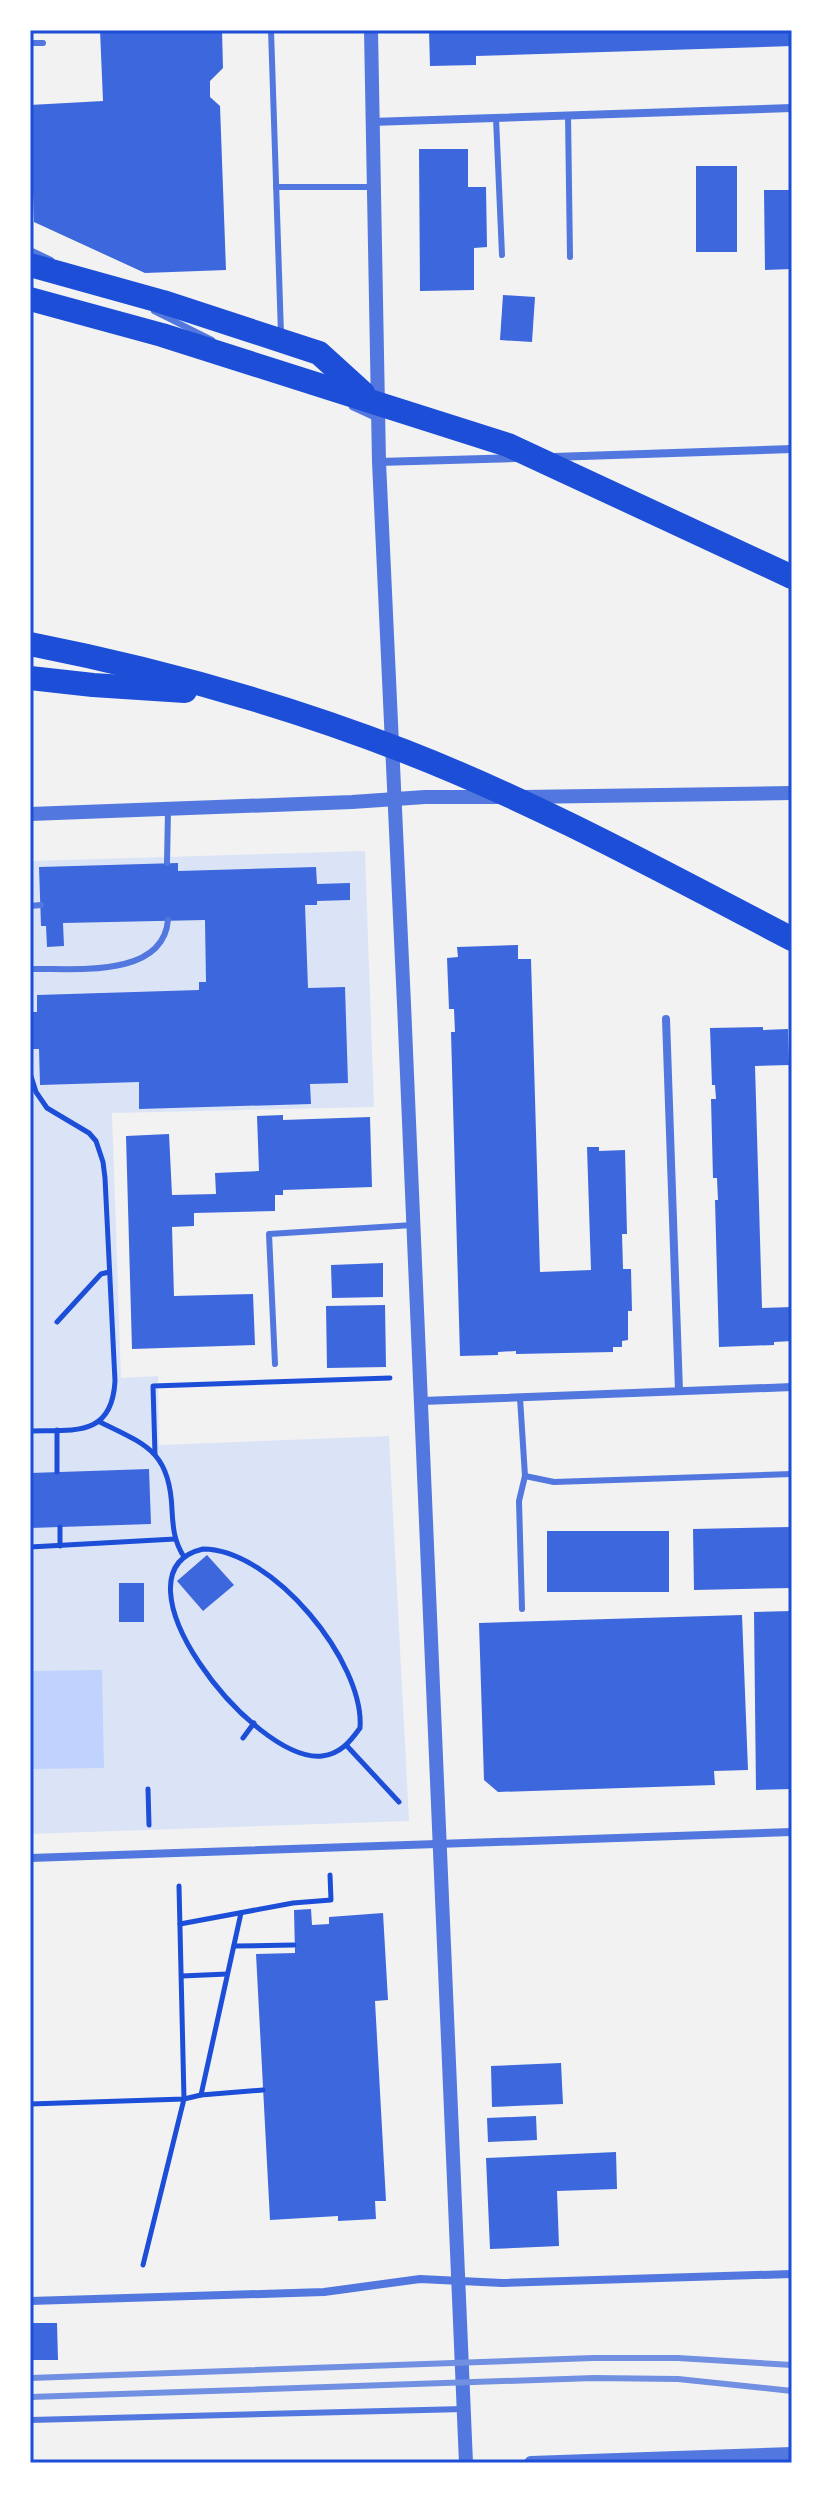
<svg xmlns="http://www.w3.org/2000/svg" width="822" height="2493" font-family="'Fira Sans',sans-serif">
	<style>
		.green { fill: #dbe4f7 }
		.water { fill: #bfd3fe }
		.building { fill: #3d67dc }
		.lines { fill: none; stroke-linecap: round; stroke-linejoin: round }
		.path { stroke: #1d4ed8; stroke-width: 5 }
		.service { stroke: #5277de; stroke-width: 6 }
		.minor { stroke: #5277de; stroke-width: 8 }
		.tertiary { stroke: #5277de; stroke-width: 14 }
		.motorway { stroke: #1d4ed8; stroke-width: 24 }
		.rail { stroke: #7290e2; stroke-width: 6 }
		.neatline { fill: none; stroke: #1d4ed8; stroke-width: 3 }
	</style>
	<rect width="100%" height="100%" fill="#f2f2f2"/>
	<path class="green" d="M365,851L374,1107L112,1113L121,1378L158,1376L159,1445L389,1436L409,1821L30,1834V861Z"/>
	<path class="water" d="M102,1670L104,1768L30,1769V1671Z"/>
	<g class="building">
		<path d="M100,30H222L223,68L210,81V97L220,106L226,270L145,273L34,222L30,105L103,101Z"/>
		<path d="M429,30H792V46L476,56V65L430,66Z"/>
		<path d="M419,149H468V187H486L487,247L474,248V290L420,291Z"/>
		<rect x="696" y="166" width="41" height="86"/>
		<path d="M764,190H792V269L765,270Z"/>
		<path d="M503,295L535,297L532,342L500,340Z"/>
		<path d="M178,863V871L316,867L317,884L350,883V900L317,901V905H305L308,988L345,987L348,1083L310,1084L311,1104L139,1109V1082L40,1085L39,1049H30V1012H37V995L199,990V982H206L205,920L63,923L64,946L47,947L46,926H41L39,867Z"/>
		<path d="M518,945V959H531L540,1272L591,1270L587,1147H599V1151L625,1150L627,1234H622L623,1269H631L632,1311H628V1340L622,1341V1347H613V1352L516,1354V1351L498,1352V1355L460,1356L451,1032H455L454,1009H449L447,958L458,957L457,947Z"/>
		<path d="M763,1027V1030L788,1029L789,1065L755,1066L762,1308L792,1307V1341L774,1342V1345L719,1347L715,1200H718L717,1178H713L711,1099H716L715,1085H712L710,1028Z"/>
		<path d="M283,1115V1120L370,1117L372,1187L283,1190V1195H275V1211L194,1213V1226L172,1227L174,1296L253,1294L255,1345L132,1349L126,1136L169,1134L172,1195L216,1194L215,1173L259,1171L257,1116Z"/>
		<path d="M383,1263V1297L332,1298L331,1265Z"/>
		<path d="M385,1305L386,1367L327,1368L326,1306Z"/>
		<path d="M149,1469L151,1524L30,1528V1473Z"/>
		<path d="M792,1527V1588L694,1590L693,1529Z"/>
		<rect x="547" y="1531" width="122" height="61"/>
		<path d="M207,1555L234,1585L203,1611L177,1581Z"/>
		<rect x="119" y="1583" width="25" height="39"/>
		<path d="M792,1611V1789L756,1790L754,1612Z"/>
		<path d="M742,1615L748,1770L714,1771L715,1785L498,1792L484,1780L479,1623Z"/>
		<path d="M311,1909L312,1925L329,1924V1917L383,1913L388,2000L375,2001L386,2201H375L376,2219L338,2221V2216L270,2220L256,1954L295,1953L294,1910Z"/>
		<path d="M561,2063L563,2104L492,2107L491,2066Z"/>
		<path d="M536,2116L537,2140L488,2142L487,2118Z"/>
		<path d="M616,2152L617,2189L557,2191L559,2246L490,2249L486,2158Z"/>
		<path d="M30,2323H57L58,2360H30Z"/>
	</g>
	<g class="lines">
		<g class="path">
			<path d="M30,1073L36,1092L47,1108L89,1133L96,1141L103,1162L105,1178L115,1381C112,1437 75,1430 30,1431"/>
			<path d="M57,1322L101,1274L109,1272"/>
			<path d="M100,1422C147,1445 170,1452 172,1510C173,1528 174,1541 184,1557"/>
			<path d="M57,1430V1472"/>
			<path d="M155,1454L153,1386L390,1378"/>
			<path d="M60,1527V1546"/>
			<path d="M30,1547L175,1539"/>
			<path d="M203,1549C272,1549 365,1662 360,1728C350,1742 340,1754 322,1756C253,1763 105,1572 203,1549Z"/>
			<path d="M243,1738L254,1723"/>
			<path d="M347,1746L399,1802"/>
			<path d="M148,1789L149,1825"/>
			<path d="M180,1924L293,1903L331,1900L330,1875"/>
			<path d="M234,1946L294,1945"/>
			<path d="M182,1976L227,1974"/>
			<path d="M201,2095L241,1913"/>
			<path d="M30,2104L184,2099L201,2095L263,2090"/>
			<path d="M143,2265L184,2099L179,1886"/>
		</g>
		<g class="service">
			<path d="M271,30L281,334"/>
			<path d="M30,43H43"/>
			<path d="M568,115L570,257"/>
			<path d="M496,118L502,255"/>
			<path d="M276,187H372"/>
			<path d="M30,250L51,260"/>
			<path d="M154,311L212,340"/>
			<path d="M352,407L378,419"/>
			<path d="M167,863L168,810"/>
			<path d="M30,906L41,905"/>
			<path d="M30,969C73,968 163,979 168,920"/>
			<path d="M275,1364L269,1234L413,1225"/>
			<path d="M520,1398L525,1476L519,1501L522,1609"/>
			<path d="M525,1476L554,1482L792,1474"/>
			<path d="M30,2420L464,2409"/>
		</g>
		<g class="minor">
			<path d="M371,122L792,108"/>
			<path d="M553,457L792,449"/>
			<path d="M379,462L515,458"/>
			<path d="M666,1019L679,1391"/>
			<path d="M422,1401L792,1387"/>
			<path d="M30,1858L792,1832"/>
			<path d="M30,2301L324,2292L420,2279L502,2283L792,2274"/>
		</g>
		<g class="tertiary">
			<path d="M371,30L379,462L404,1004L466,2463"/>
			<path d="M522,797L792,793"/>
			<path d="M30,814L352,802L425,797H501"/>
			<path d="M531,2463L792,2454"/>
		</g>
		<g class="motorway">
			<path d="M30,265L163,302L319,353L363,393"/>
			<path d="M30,299L162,335L508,445L792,577"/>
			<path d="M30,644C157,669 283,704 404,751C538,803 665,873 792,939"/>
			<path d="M30,678L93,685L185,691"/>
		</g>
		<g class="rail">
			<path d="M30,2378L593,2358H678L792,2365"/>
			<path d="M30,2397L594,2378L678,2379L792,2391"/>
		</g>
	</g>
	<rect width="822" height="2493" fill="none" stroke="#ffffff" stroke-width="64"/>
	<rect x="32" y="32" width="758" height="2429" class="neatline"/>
</svg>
